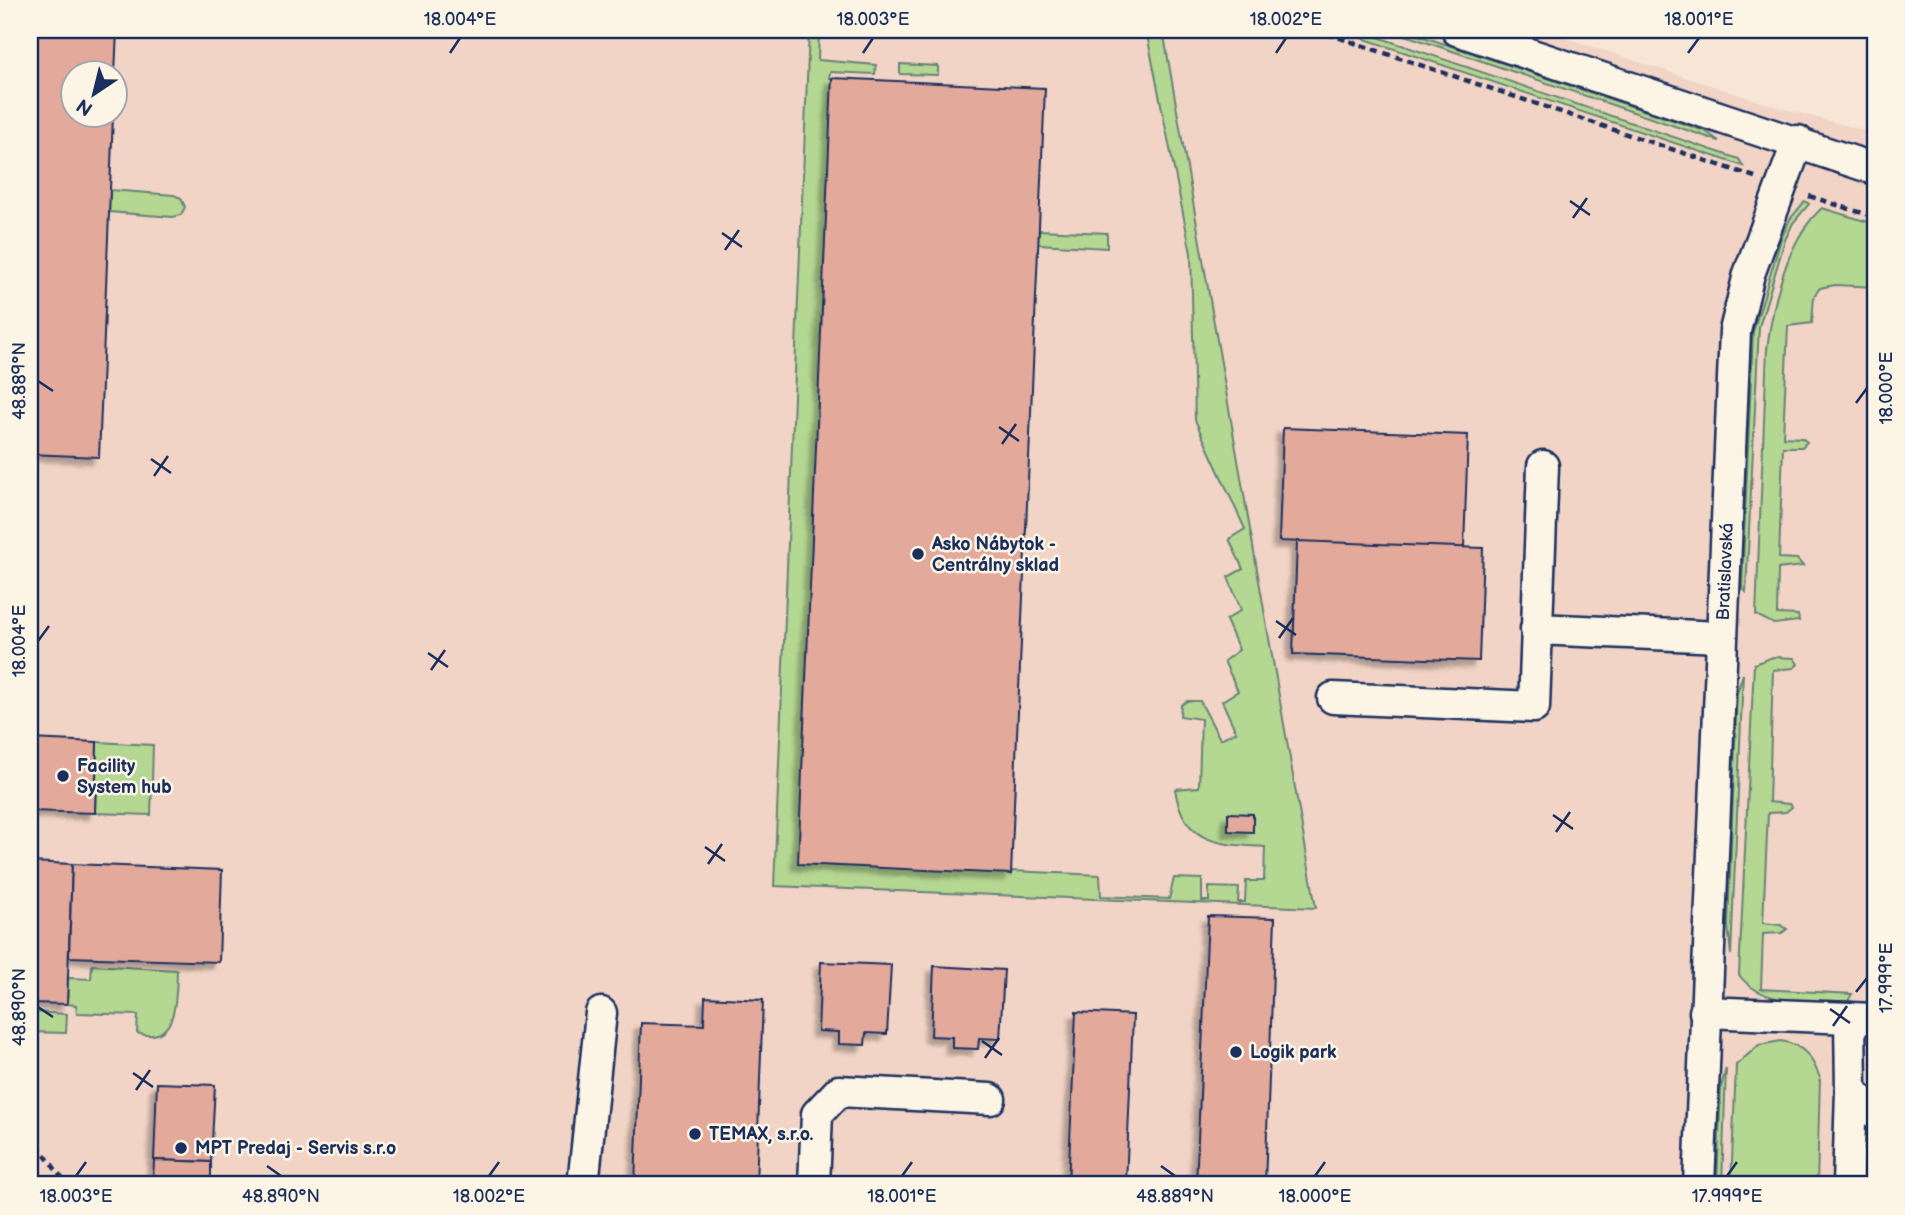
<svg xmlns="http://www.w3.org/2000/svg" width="1905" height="1215" font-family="'Balsamiq Sans',sans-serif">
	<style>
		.built { fill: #f1d4c5; fill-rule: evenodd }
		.green { fill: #b4d791; stroke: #688378; stroke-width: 2 }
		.building { fill: #e3aa9c; stroke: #1b2f5e; stroke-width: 2; filter: url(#shadow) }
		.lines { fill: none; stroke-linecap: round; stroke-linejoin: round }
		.minor-casing { stroke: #1b2f5e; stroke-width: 35 }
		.path { stroke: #1b2f5e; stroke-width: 4.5; stroke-dasharray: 7 5; stroke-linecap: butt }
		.minor { stroke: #fcf5e5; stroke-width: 30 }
		.ticks { fill: none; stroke: #1b2f5e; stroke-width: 2.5 }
		.poi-dot { fill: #1b2f5e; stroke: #fcf5e5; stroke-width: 2.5 }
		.labels { text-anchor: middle; stroke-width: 5; stroke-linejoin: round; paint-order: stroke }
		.poi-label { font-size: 18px; font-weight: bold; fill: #1b2f5e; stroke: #fcf5e5; text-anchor: start }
		.street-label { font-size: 18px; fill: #1b2f5e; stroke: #fcf5e5 }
		.neatline { fill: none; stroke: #1b2f5e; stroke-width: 2.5 }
		.ticks-label { font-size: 18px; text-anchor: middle; fill: #1b2f5e }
	</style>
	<defs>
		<filter id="shadow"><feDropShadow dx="-6" dy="6" stdDeviation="2" flood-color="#0004"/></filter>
	</defs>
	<rect width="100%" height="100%" fill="#f7e6d6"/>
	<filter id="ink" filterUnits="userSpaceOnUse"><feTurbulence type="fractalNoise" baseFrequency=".0143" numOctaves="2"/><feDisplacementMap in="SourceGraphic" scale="14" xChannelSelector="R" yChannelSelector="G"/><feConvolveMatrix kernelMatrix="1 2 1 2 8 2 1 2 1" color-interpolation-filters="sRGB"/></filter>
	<g filter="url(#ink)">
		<path class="built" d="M30,30H1541L1777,107L1875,133V1185H30ZM74,74H116V116H74Z"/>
		<g class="green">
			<path d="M809,30H819L818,60L876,65L875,74L830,72L829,78H832L1011,874L1012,871L1100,875L1101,896L1169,899L1174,878L1202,879V901H1209V887L1239,888L1238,902H1245L1246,881H1264L1265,847C1218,844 1184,845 1175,789L1199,787L1201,719L1180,716L1181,705L1187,701H1200L1220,739L1236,732L1222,701L1238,691L1224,661L1239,650L1226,620L1241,610L1228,577L1243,569L1229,539L1245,529L1195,420L1191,253L1146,30H1163L1316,908L774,886Z"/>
			<path d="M1338,30H1357L1739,159L1743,166Z"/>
			<path d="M1390,30H1403L1705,131L1719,141Z"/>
			<path d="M900,64L938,66V75L900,74Z"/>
			<path d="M110,190L174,195L181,198L185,207L181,215L173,217L109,212Z"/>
			<path d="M1805,201L1809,204L1793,223L1785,240L1759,327L1746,592L1742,588L1753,332L1781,239L1790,219Z"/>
			<path d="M1822,208L1875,224V287L1835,285L1820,288L1814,296L1812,323L1788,326L1783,437L1802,438L1807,442L1802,447H1783L1779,558L1797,559L1803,566L1778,569L1777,614L1798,615L1799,621L1774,624L1756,615L1767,349C1773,303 1786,240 1822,208Z"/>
			<path d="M1039,230L1107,233V248L1038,244Z"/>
			<path d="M1773,657L1794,658L1798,664L1794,668L1773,670L1769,802L1789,804L1792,807L1786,812L1768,813L1763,923L1781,925L1787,929L1782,933L1763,934L1761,989L1852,994L1848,1001C1811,1000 1764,1008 1739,975L1754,664Z"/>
			<path d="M1743,674L1731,955L1728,925L1737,693Z"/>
			<path d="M97,742L153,745L151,815L95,813Z"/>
			<path d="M92,965L177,970C176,994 179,1047 137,1033L138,1015L77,1013L76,1005L67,1004L68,978L91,979Z"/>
			<path d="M30,1012L67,1014L66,1033L30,1032Z"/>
			<path d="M1781,1041C1804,1045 1812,1057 1820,1078L1817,1185H1731L1736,1065L1759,1045Z"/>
			<path d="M1726,1068L1722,1185H1717L1721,1087Z"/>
			<path d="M1875,1137V1185H1862L1866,1146Z"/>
		</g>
		<g class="building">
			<path d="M30,30H117L115,74H74V116H113L99,457L30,454Z"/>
			<path d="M832,78L1045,88L1011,874L798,864Z"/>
			<path d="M1283,428L1468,435L1464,548L1279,541Z"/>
			<path d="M1297,541L1483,548L1479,661L1293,654Z"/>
			<path d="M30,739L97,742L95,813L30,811Z"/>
			<path d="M1228,813L1253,814V832L1228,831Z"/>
			<path d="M30,862L72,864L67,1004L30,1003Z"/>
			<path d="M72,864L222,870L219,962L69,957Z"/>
			<path d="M1208,916L1275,918L1265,1185H1196Z"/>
			<path d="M821,962L891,965L887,1034L866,1033L865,1045L839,1044V1032L818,1031Z"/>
			<path d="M934,966L1004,970L1000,1039L979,1038L978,1049L952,1048V1037L931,1036Z"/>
			<path d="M705,997L763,1000L756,1185H635L641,1023L704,1025Z"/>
			<path d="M1076,1012L1133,1015L1126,1185H1068Z"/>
			<path d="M157,1083L215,1085L211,1162L154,1160Z"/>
			<path d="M154,1160L211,1162V1185H153Z"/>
		</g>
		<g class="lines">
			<g class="minor-casing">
				<g id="minor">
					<path d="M1457,30L1875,169"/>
					<path d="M1536,629L1721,637"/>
					<path d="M1333,698L1534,707L1543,466"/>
					<path d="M1705,1012L1875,1019"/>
					<path d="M1851,1091L1875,1113"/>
					<path d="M583,1185L601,1013"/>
					<path d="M814,1185L817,1114L839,1091L990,1099"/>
					<path id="s1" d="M1699,1185L1735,331L1749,274L1798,141"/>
					<path d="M1848,1185L1851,1091L1850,1018"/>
				</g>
			</g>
			<g class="path">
				<path d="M1316,30L1755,177"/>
				<path d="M1809,196L1875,217"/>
				<path d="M30,1135L67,1185"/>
			</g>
			<use href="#minor" class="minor"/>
		</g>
	</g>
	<path class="ticks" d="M450,53L460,38M863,53L873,38M1276,53L1286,38M1688,53L1699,38M1570,201L1590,215M1573,218L1587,198M722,233L742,247M725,250L739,230M38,381L53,391M1856,403L1867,388M999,427L1019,441M1002,444L1016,424M151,459L171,473M154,476L168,456M1276,621L1296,635M1279,638L1293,618M38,641L49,626M428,653L448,667M431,670L445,650M1553,815L1573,829M1556,832L1570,812M705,847L725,861M708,864L722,844M1856,992L1867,978M38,1007L53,1017M1830,1009L1850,1023M1833,1026L1847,1006M982,1041L1002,1055M985,1058L999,1038M133,1073L153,1087M136,1090L150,1070M267,1166L281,1176M1161,1166L1175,1176M76,1176L86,1162M489,1176L499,1162M902,1176L912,1162M1315,1176L1325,1162M1727,1176L1737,1162"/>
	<g class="poi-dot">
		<circle cx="918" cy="554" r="7"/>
		<circle cx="63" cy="776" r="7"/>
		<circle cx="1236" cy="1052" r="7"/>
		<circle cx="695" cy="1134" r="7"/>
		<circle cx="181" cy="1148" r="7"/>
	</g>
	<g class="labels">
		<g class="poi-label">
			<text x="932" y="550">Asko Nábytok -<tspan x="932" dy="21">Centrálny sklad</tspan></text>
			<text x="77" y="772">Facility<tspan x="77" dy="21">System hub</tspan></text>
			<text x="1250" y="1058">Logik park</text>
			<text x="709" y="1140">TEMAX, s.r.o.</text>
			<text x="195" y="1154">MPT Predaj - Servis s.r.o</text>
		</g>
		<g class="street-label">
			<text dy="6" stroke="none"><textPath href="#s1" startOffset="614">Bratislavská</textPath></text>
		</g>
	</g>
	<rect width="1905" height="1215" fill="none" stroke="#fcf5e5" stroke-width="77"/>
	<g transform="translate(94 94) rotate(215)"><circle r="33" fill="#fcf5e5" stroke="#a2a6af" stroke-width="2"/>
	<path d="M0-5L12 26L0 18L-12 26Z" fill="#1b2f5e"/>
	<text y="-10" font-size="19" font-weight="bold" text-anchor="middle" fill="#1b2f5e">N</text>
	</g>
	<rect x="38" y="38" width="1829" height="1138" class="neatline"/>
	<g class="ticks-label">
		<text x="460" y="25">18.004°E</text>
		<text x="873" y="25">18.003°E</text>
		<text x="1286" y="25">18.002°E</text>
		<text x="1699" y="25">18.001°E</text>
		<text transform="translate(19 381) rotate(-90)" y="6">48.889°N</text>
		<text transform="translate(1886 388) rotate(-90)" y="6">18.000°E</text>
		<text transform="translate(19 641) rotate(-90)" y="6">18.004°E</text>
		<text transform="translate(1886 978) rotate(-90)" y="6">17.999°E</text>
		<text transform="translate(19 1007) rotate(-90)" y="6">48.890°N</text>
		<text x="76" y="1202">18.003°E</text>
		<text x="281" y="1202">48.890°N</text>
		<text x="489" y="1202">18.002°E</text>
		<text x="902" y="1202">18.001°E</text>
		<text x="1175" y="1202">48.889°N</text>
		<text x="1315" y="1202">18.000°E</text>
		<text x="1727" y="1202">17.999°E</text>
	</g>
</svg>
